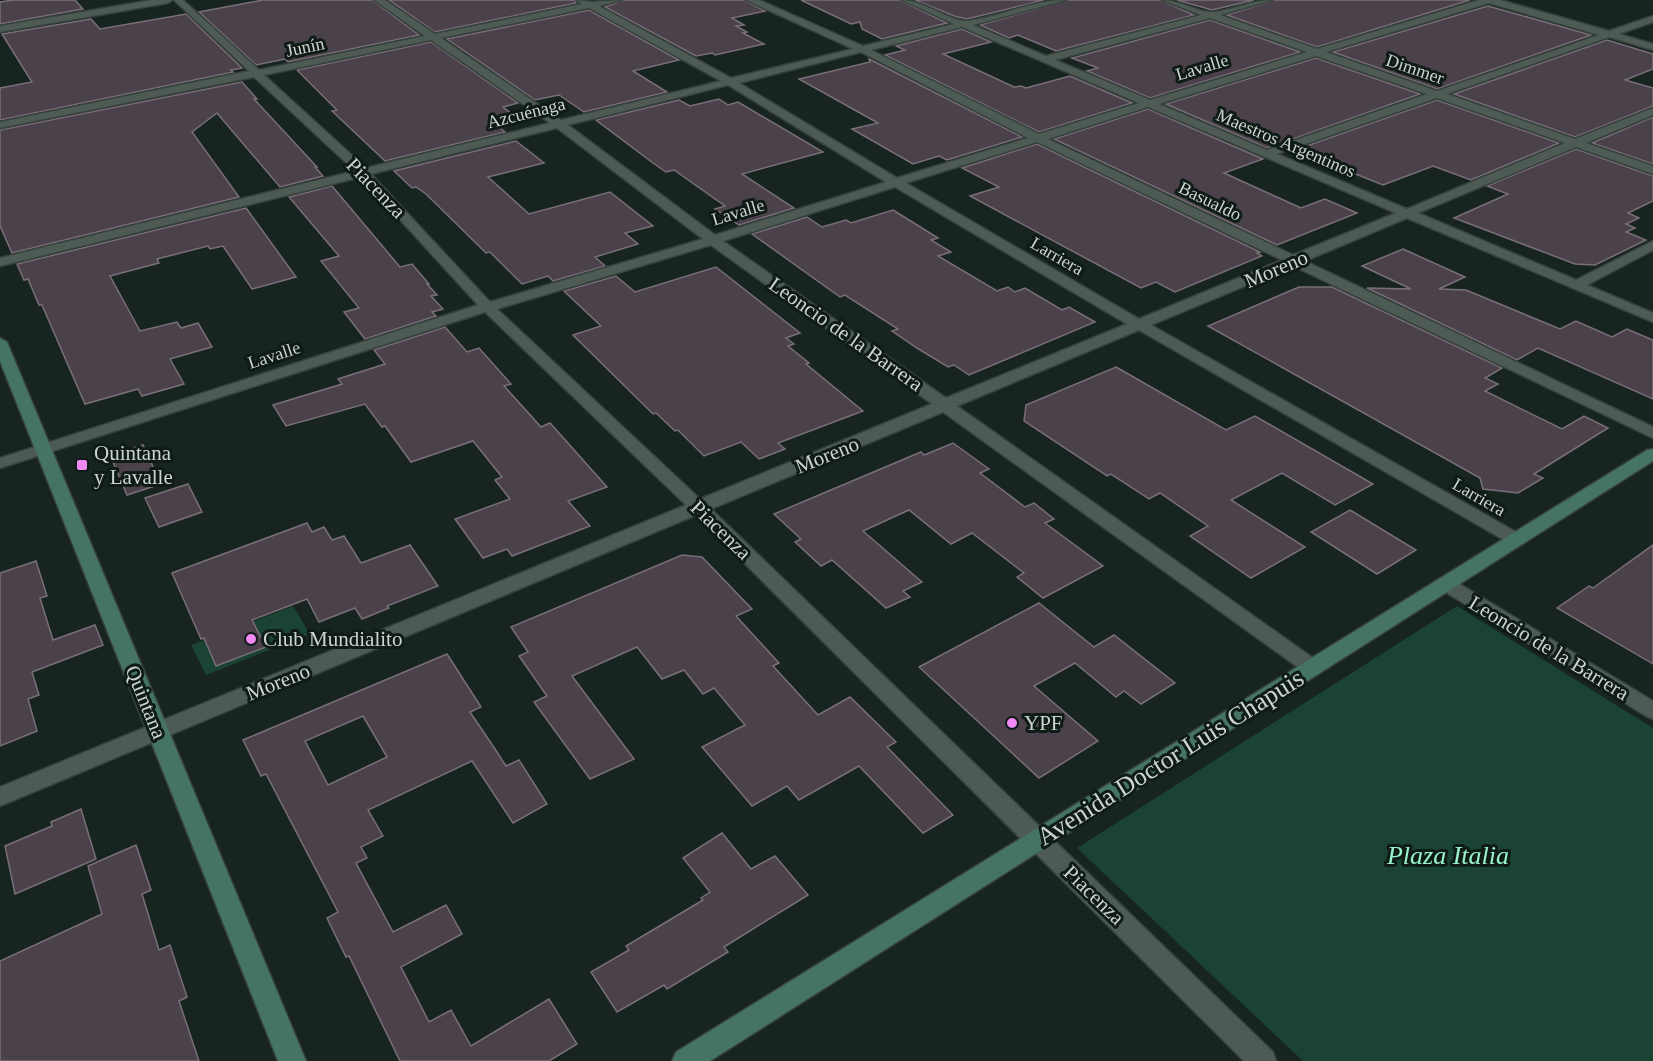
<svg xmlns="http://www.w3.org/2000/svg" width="1653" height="1061" font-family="'Times New Roman',serif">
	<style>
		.green { fill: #1a4333 }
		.building { fill: #4b414a; stroke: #796f79; stroke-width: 1.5; fill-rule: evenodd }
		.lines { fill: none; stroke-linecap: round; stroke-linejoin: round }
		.street-casing { stroke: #37413d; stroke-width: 3 }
		.secondary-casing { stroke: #37413d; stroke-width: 3 }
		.street { fill: #4d5b54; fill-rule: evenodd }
		.secondary { fill: #457462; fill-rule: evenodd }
		.poi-dot { fill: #f18af4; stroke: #0f1b16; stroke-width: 2 }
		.labels { text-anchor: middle; stroke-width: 6; stroke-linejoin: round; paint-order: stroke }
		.far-street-label { font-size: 18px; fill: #ccd4d0; stroke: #0f1b16 }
		.street-label { font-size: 21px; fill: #ccd4d0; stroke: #0f1b16 }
		.poi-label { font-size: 21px; fill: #ccd4d0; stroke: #0f1b16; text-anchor: start }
		.near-street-label { font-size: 26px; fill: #ccd4d0; stroke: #0f1b16 }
		.near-park-label { font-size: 26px; font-style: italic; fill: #98f3cd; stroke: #0f1b16 }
	</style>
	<rect width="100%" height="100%" fill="#18241f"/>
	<g class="green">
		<path d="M293,606L310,634L206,675L191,645Z"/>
		<path d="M1457,606L1653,728V1061H1303L1077,848Z"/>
	</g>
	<g class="building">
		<path d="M13,0H75L83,9L0,24V2Z"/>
		<path d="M263,0H372L419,35L288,62L285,59L256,65L199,12Z"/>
		<path d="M389,0H574L576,3L435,32Z"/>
		<path d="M624,0H744L765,11L732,18L744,25L736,26L747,32L743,33L764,44L715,55L712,53L696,56L605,7Z"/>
		<path d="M801,0H900L947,23L882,39L862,29L860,22L851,24Z"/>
		<path d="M915,0H1044L967,19L954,16Z"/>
		<path d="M1068,0H1160L1194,15L1056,51L1018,35L1009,38L980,25Z"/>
		<path d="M1177,0H1254L1212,10Z"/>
		<path d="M1274,0H1470L1317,47L1227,15Z"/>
		<path d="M1488,6L1591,35L1437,89L1333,52Z"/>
		<path d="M589,10L679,60L633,71L667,92L584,112L559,95L535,100L447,39Z"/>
		<path d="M186,14L242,68L231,70L233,72L0,120V88L32,82L2,34L91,19L100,29Z"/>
		<path d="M1210,20L1300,52L1150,98L1087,71L1098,68L1072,58Z"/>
		<path d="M962,29L991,42L943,54L1014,87L1021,86L1026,88L1070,76L1132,103L1039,132L885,55L905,50L896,46Z"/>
		<path d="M1607,40L1653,54V69L1625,80L1653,88V106L1575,137L1454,94Z"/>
		<path d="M431,42L518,103L503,107L521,121L498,126L505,132L385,161L332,111L337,110L297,70Z"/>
		<path d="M1316,58L1420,94L1267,148L1166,104Z"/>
		<path d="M869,59L1022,137L947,160L939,156L913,164L852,129L878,123L799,79L870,62Z"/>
		<path d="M242,82L257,99H254L317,167H315L323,176L280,187L217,113L192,132L239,197L12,253L0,226V130Z"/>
		<path d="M719,99L728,105L738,102L823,152L742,174L794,208L739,225L715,209L725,206L674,170L666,172L653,163L596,120L679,100L690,106Z"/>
		<path d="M1437,100L1559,143L1471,180L1433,166L1383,185L1295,150Z"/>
		<path d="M1148,109L1263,159L1224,173L1301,208L1325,199L1357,213L1277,245L1054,139Z"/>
		<path d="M1653,117V164L1592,143Z"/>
		<path d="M516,141L544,163L488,177L529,214L610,192L653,226L625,233L638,244L595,257L605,266L553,281L548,276L522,284L490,252L486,253L426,194L416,187L412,188L394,171Z"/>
		<path d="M1037,144L1260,252L1257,253L1262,256L1175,292L1156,282L1141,288L970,196L999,187L962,168Z"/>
		<path d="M1576,149L1653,176V201L1628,213L1639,218L1626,224L1635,228L1626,232L1646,240L1595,265L1575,264L1454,218L1508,194L1487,186Z"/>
		<path d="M332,186L400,267L412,264L429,284H427L437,295L431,296L443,309L432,312L436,316L365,339L344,312L359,308L321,261L339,256L289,197Z"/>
		<path d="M246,208L296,277L252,289L223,246L210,249L208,246L157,259L159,263L110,276L140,331L177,322L181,328L198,323L212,347L170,359L184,384L142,396L138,389L85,404L42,305H39L28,279L24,280L17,264Z"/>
		<path d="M893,210L938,238L931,240L951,252L938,256L997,291L1008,287L1015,292L1025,288L1062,310L1069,307L1095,322L969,375L954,365L948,367L917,348L892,331L898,329L845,295L840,297L752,234L807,217L822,227L846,220L851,223Z"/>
		<path d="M1403,249L1465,277L1439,289L1466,290L1560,329L1576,321L1612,337L1627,329L1653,340V399L1538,348L1517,360L1367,288L1411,289L1362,266Z"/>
		<path d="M716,267L800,333L786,338L794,344L788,346L809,363L806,364L863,411L778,443L785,449L759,459L741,442L704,456L678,430L675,431L656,413L653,414L573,335L601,326L564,291L616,276L635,292Z"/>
		<path d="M1299,287H1332L1502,368L1485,378L1498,384L1485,391L1562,429L1584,416L1608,428L1534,474L1543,478L1518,493L1483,489L1480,478L1208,326Z"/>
		<path d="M445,327L467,352L479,348L511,384L504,386L541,427L550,423L607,487L568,501L590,526L512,556L507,549L483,558L455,519L510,499L495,480L502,477L473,441L411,462L385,426L382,427L365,404L286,426L273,405L342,384L338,379L385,364L374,350Z"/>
		<path d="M1116,367L1226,430L1255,416L1373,484L1335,505L1282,473L1231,500L1305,547L1251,578L1190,536L1208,526L1160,493L1149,499L1111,474L1107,476L1024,421L1026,405Z"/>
		<path d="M953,443L989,469L980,473L1025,507L1034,503L1054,519L1045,523L1103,566L1043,598L1017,577L1024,573L972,533L951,544L909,510L863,531L922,582L903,591L910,597L886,608L832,560L821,566L795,542L801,539L774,514L921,452L924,455Z"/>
		<path d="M143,445L161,484L127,495L110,455Z"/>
		<path d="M188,484L202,512L159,527L145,498Z"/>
		<path d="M1350,510L1416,550L1377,574L1311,532Z"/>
		<path d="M307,523L312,532L324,527L332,540L344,536L361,563L410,545L438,586L387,606L389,608L362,619L355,608L319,622L307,599L252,620L266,647L216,666L204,638L201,639L172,573Z"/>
		<path d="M1653,545V664L1557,608L1589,586L1593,588Z"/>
		<path d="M682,555L702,557L752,609L736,616L779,663L773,666L818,715L850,697L896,742L887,747L953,815L923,833L859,766L799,800L787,786L752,806L702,747L745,725L714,688L703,694L684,670L662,679L637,647L572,676L634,759L590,779L534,702L547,696L519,656L528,652L511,627Z"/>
		<path d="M36,561L47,596L40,598L53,640L95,625L103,645L32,672L39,695L28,699L37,731L0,746V573Z"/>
		<path d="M1039,603L1094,647L1114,635L1175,683L1141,704L1124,691L1116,697L1075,663L1034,686L1098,741L1039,778L919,667Z"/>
		<path d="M447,654L481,707L470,712L495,749L506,766L519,760L547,804L513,823L472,761L368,810L383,836L361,847L367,858L356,863L393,932L446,905L462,934L401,967L429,1022L451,1010L471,1046L549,999L577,1044L549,1061H400L349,956L346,957L327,918L338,912L266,774L261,776L243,740ZM363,716L387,757L328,785L305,741Z"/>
		<path d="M81,809L96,859L15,894L5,846L52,826L51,822Z"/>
		<path d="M722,833L751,869L775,856L808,895L724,947L728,952L667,989L664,985L617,1012L591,972L629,950L626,946L703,900L701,898L710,892L683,858Z"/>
		<path d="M136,845L151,890L142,894L159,950L170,945L187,997L179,1001L199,1061H0V961L102,914L88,866Z"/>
	</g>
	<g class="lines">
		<g class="street-casing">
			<g id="street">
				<path d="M152,0H172L168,3L0,32V26Z"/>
				<path d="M174,0H183L259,70L425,36L374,0H385L435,34L582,4L576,0L592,2L622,0L599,6L731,78L853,49L746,0H759L863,46L954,24L902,0C923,0 951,22 967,21C1001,17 1032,0 1066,0L973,25L1046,56L1201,15L1162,0C1180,0 1199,13 1212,12C1232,11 1251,0 1272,0L1220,15L1317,49L1479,0H1500L1609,31L1653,16V22L1619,34L1653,44V50L1609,37L1447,94L1575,139L1653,108V115L1586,143L1653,166V174L1576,147L1418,213L1576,280L1653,241V250L1587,285L1653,313V322L1407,218L1305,261L1653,427V438L1293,266L1151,325L1523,536L1526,540L1523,544H1511L1139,330L957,406L1320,663L1323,668L1320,673L1313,675L1306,673L943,412L711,509L1273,1052L1276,1061H1244L696,515L0,806V787L686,505L485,312L0,468V458L478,305L361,177L0,266V258L355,171L254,77L0,128V122L249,71ZM1489,3L1599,35L1437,91L1326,52ZM589,8L721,81L561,120L441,38ZM1210,18L1307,52L1150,100L1055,60ZM962,27L1139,103L1039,134L871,50ZM431,40L550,123L366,168L264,75ZM861,52L1028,138L897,178L739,83ZM1316,56L1427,94L1267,150L1159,104ZM728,85L886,182L715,235L568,125ZM1437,98L1565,143L1407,209L1277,154ZM1148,107L1396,213L1293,255L1048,139ZM557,128L703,239L490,302L371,174ZM1037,142L1282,260L1139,319L906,183ZM895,187L1127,324L946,398L723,241ZM711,245L932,404L700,499L497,309Z"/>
				<path d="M1446,578L1453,580L1653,701V719L1646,716L1439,588L1437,584L1439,580Z"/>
			</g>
		</g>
		<g class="secondary-casing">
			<g id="secondary">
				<path d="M0,338L7,342L306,1061H278L0,361Z"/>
				<path d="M1653,449V461L710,1061H672L676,1052L1647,450Z"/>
			</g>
		</g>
		<use href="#street" class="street"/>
		<use href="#secondary" class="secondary"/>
	</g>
	<g class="poi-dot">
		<rect x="76" y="459" width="12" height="12" rx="3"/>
		<circle cx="251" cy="639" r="6"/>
		<circle cx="1012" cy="723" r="6"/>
	</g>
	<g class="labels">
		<g class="far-street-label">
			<text transform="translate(305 47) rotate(-12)" y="6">Junín</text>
			<text transform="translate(1202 67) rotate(-17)" y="6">Lavalle</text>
			<text transform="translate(1415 69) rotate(19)" y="6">Dimmer</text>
			<text transform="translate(526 113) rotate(-14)" y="6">Azcuénaga</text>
			<text transform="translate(1286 143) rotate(23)" y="6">Maestros Argentinos</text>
			<text transform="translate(1210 201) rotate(26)" y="6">Basualdo</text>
			<text transform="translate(738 212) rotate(-17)" y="6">Lavalle</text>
			<text transform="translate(1057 256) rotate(30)" y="6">Larriera</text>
			<text transform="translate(274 355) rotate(-18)" y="6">Lavalle</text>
			<text transform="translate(1479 497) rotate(30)" y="6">Larriera</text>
		</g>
		<g class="street-label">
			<text transform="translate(376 188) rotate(46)" y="7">Piacenza</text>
			<text transform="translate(1276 269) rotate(-23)" y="7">Moreno</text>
			<text transform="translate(846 334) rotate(35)" y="7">Leoncio de la Barrera</text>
			<text transform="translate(827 455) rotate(-22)" y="7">Moreno</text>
			<text transform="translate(721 530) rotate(44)" y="7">Piacenza</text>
			<text transform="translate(1549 648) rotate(31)" y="7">Leoncio de la Barrera</text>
			<text transform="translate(278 682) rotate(-22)" y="7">Moreno</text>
			<text transform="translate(146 702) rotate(68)" y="7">Quintana</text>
			<text transform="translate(1094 895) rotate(44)" y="7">Piacenza</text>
		</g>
		<g class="poi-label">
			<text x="94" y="460">Quintana<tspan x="94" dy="24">y Lavalle</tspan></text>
			<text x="263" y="646">Club Mundialito</text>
			<text x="1024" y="730">YPF</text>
		</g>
		<g class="near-street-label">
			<text transform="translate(1170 757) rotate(-32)" y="9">Avenida Doctor Luis Chapuis</text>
		</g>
		<g class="near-park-label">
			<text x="1448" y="864">Plaza Italia</text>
		</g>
	</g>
</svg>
